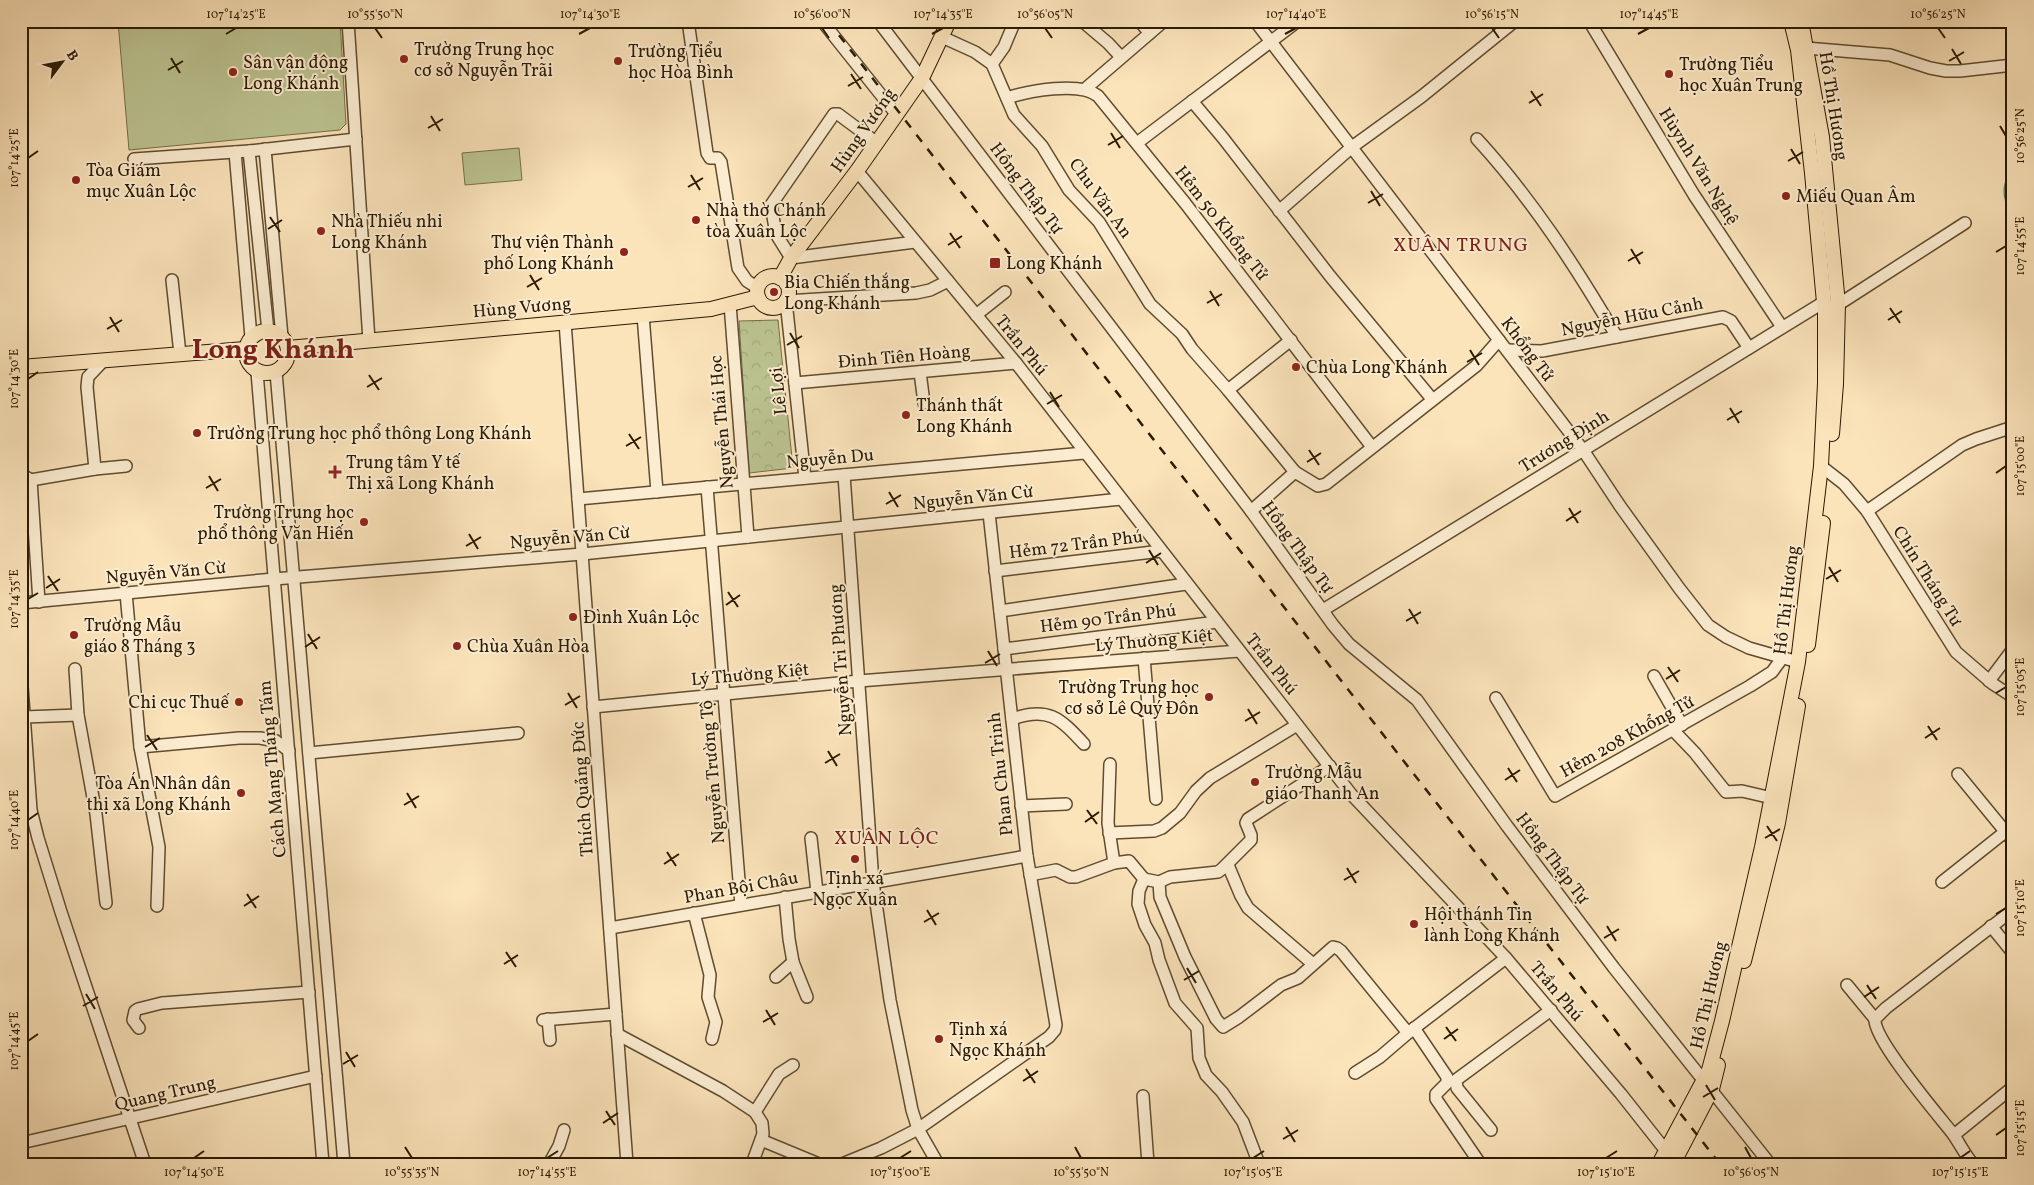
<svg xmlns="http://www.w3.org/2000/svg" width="2034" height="1185" font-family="Vollkorn,serif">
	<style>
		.forest { fill: url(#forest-crowns); stroke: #746f4a }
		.garden { fill: #bcc492; stroke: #746f4a }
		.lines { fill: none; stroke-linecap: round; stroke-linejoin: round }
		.stream { stroke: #717c6c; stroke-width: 2.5 }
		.minor-casing { stroke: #5f4c2f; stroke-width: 14 }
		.major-casing { stroke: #2b1a01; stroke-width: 16 }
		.minor { stroke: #fcedd2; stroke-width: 11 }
		.major { stroke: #fbe3ba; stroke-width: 14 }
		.rail { stroke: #2b1a01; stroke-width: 2.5; stroke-dasharray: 9 9; stroke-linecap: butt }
		.ticks { fill: none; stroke: #2b1a01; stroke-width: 2 }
		.poi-dot { fill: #8f2418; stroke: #fcedd2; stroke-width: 2 }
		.labels { text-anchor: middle; stroke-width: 4; stroke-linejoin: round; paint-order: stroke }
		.poi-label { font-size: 18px; fill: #2b1a01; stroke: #fcedd2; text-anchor: start }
		.street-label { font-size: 18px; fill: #2b1a01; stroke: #fcedd2 }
		.quarter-label { font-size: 20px; letter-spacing: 1px; fill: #7a1f14; stroke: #fcedd2 }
		.town-label { font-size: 28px; font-weight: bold; fill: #7a1f14; stroke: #fcedd2 }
		.neatline { fill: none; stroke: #2b1a01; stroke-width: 2 }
		.ticks-label { font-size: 12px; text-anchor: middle; fill: #2b1a01 }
	</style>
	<defs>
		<pattern id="forest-crowns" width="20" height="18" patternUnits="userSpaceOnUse" patternTransform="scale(1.25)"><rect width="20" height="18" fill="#bcc492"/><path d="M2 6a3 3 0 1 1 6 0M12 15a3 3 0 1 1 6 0" fill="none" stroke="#a2a87c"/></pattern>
	</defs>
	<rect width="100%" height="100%" fill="#fbe3ba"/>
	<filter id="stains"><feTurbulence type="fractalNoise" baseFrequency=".004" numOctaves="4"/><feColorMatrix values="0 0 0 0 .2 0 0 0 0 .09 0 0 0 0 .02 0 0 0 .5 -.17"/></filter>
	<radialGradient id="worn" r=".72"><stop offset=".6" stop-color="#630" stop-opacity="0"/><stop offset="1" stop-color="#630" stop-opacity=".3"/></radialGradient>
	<path class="forest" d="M778,320L793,468L749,473L739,321Z"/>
	<g class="garden">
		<path d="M118,21H340L346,124L340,130L129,150Z"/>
		<path d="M519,148L522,180L465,185L462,153Z"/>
	</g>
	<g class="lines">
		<path class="stream" d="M2013,164C2004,184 2000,195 2013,215"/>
		<g class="minor-casing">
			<g id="minor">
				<path d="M348,21L369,341"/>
				<path d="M688,21L707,153L710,158H718L721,162L738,268L747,281L758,288"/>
				<path d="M822,21L897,115"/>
				<path d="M878,21L1251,511L1333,625L1349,644L1417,700L1507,826L1614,968L1770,1164"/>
				<path d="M1082,21L1108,43L1121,57"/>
				<path d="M1139,21L1150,33"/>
				<path d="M1255,21L1583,450L1620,506L1679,588L1708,625L1726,637L1749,648L1798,662"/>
				<path d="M1589,21L1694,195L1782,327"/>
				<path d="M942,37L975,52L992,64L1014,115L1042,146L1069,190L1099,222L1150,304L1182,334L1192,349L1228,390"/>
				<path d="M1806,48L1890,55L1930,68L1946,71H1960L2013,65"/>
				<path d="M992,64L1004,47L1015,21"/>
				<path d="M1085,89L1164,21"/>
				<path d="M1007,98C1028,91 1080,81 1098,96L1185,203L1372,447"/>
				<path d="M1192,101L1223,138L1330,276L1432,399"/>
				<path d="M1477,139C1532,199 1576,267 1617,337"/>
				<path d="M877,143L838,114H834L771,205L776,234L791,258L915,242"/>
				<path d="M1137,143L1298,21"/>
				<path d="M265,149L282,337"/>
				<path d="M249,151L268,331"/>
				<path d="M235,152L251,337"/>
				<path d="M134,159L249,151L356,139"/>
				<path d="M857,171L1016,363L1351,794L1506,958L1621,1094L1670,1156"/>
				<path d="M1279,211L1352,147L1421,97L1515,21"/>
				<path d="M172,280L180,354"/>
				<path d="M730,304L748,537"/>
				<path d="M1833,308L1965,223"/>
				<path d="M643,315L657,492"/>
				<path d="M976,315L1005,292"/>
				<path d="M565,322L627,1164"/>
				<path d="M1291,340L1228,390L1295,472"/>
				<path d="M1507,350L1542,351L1723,317L1731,321L1749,348"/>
				<path d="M257,372L323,1164"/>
				<path d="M276,372L344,1164"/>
				<path d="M920,372L924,403"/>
				<path d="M795,383L1016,363"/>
				<path d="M1821,466L1844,484L1867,511L1956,652L1993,684L2013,697"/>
				<path d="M95,469L87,387L88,377L104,360"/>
				<path d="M21,474L31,480L39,602"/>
				<path d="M844,475L873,882L890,1000L912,1110L918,1129L938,1164"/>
				<path d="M805,478L786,301L916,293L930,290L948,281"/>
				<path d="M25,481L95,469L126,466"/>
				<path d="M707,487L741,905"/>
				<path d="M578,499L1084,453"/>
				<path d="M1251,511L1295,472L1318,486L1326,484L1476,366L1499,340"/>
				<path d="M1867,511L1962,445L1976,439L2013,427"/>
				<path d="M995,571L1161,551"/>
				<path d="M126,593L140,747L159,847L157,906"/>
				<path d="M21,603L274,579L582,554L1121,499"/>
				<path d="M1323,610L1824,302"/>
				<path d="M1000,611L1186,584"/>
				<path d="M1004,649L1217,622"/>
				<path d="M1144,658L1156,799"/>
				<path d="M75,669L78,715L96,814L106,903"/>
				<path d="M21,673L31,810L38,838L61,912L145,1164"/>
				<path d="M1654,676L1682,725"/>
				<path d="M1989,681L2013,649"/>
				<path d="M1496,698L1555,796L1750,686L1772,672L1783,657"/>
				<path d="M593,707L859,681L1239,651"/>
				<path d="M24,717L78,715"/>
				<path d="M1012,719C1048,706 1060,718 1084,744"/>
				<path d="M1673,730L1695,753L1726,792L1742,791L1772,798"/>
				<path d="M140,747L239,738H260L276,741L289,751"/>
				<path d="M309,753L518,733"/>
				<path d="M1110,764L1108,823L1114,863"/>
				<path d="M1958,774L2013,841"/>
				<path d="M1021,806L1066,804"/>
				<path d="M1109,833L1154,831L1162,828L1180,813L1196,791L1210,778L1297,725"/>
				<path d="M811,838L817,892"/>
				<path d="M1228,865L1241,896L1248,908L1313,964"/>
				<path d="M1030,875L1056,870L1070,877H1076L1114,863L1129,861L1144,879"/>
				<path d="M1159,882L1160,897L1185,957L1216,1019L1223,1027L1239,1017L1281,985L1298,978L1333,947L1337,948L1341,951L1408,1033L1506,958"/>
				<path d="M1942,882L2005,832"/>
				<path d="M785,897L789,939L793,962L807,997"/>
				<path d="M694,913L710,975L708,997L716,1022L712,1039"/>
				<path d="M1991,926L2013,953"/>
				<path d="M610,928L1027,856"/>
				<path d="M776,977L793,962"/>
				<path d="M1847,985L1875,1019"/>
				<path d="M548,1019L550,1040"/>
				<path d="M543,1020L616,1014"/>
				<path d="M139,1028L133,1020L135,1011L138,1009L162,1003L309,992"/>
				<path d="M1414,1028L1447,1077V1083L1436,1094V1099L1479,1162"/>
				<path d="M617,1034L723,1091L755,1112L762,1123L763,1134L752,1164"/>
				<path d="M1355,1073L1380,1057L1408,1033"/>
				<path d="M1143,1096L1148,1164"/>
				<path d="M755,1112L779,1074L793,1065"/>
				<path d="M1491,1130L1457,1088L1456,1080L1551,1010"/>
				<path d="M1954,1135L2013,1087"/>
				<path d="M761,1140L819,1164"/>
				<path d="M21,1143L316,1076"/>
				<path d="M549,1164L559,1146L564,1130"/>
				<path d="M842,1164L881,1148L918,1129L1049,1037L1055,1030L1056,1025L1027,856L989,513"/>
				<path d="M1259,1164L1243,1122L1222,1092L1206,1075L1199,1058L1197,1028L1175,1003L1159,960L1155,943L1145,925L1138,904L1139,891L1144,879L1159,882L1170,877L1218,872L1222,869L1251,840V835L1246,823L1248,819L1330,766"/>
				<path d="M1973,1164C1965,1155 1960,1144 1953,1134C1938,1115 1873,1039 1875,1019L1886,1008L2013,910"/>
			</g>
		</g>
		<g class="major-casing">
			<g id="major">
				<path d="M1801,21L1822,137L1838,304L1836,384L1832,434"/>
				<circle cx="773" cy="292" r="16"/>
				<path d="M780,278L791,258L857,171L922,78L949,21"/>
				<circle cx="267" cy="352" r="21"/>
				<path d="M288,348L711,309L758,297"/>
				<path d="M21,367L245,349"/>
				<path d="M1808,645L1823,523"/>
				<path d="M1744,961L1778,823L1798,706"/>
				<path d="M1659,1164L1709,1070L1722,1021L1762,847L1798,662L1821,466L1825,383V313L1812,173L1798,50L1791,21"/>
				<path d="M1673,1164L1712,1089L1718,1065"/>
			</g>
		</g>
		<use href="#minor" class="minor"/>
		<use href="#major" class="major"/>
		<path class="rail" d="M828,21L1413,773L1720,1164"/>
	</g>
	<path class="ticks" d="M375,28L382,38M822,28L829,38M1045,28L1052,38M1492,28L1499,38M1938,28L1945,38M226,34L236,28M579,34L590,28M932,34L943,28M1285,34L1296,28M1638,34L1649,28M1952,49L1961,64M171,58L180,73M1949,61L1964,52M168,70L183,61M851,74L861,89M848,86L863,77M1531,91L1541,106M1529,103L1543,94M431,116L440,131M2000,126L2006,136M428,128L443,119M1111,133L1120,148M1108,145L1123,136M1791,149L1800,164M28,158L38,151M1788,161L1803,152M691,175L700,190M688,187L703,178M1371,191L1380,206M1368,203L1383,194M270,217L280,232M268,229L282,220M950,233L960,248M948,245L962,236M1631,249L1640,264M1996,252L2006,246M1628,261L1643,252M530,275L539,290M527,287L542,278M1210,291L1219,306M1207,303L1222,294M1890,308L1900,323M110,317L119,332M1888,320L1902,311M107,329L122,320M790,333L799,348M787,345L802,336M1470,350L1479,365M1467,362L1482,353M369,375L379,390M28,379L38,372M367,387L382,378M1050,392L1059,407M1047,404L1062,395M1730,408L1739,423M1727,420L1742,411M629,434L639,449M626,446L641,437M1309,450L1319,465M1307,462L1321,453M1996,473L2006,466M209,476L218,491M206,488L221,479M889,492L898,507M886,504L901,495M1569,508L1578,523M1566,521L1581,511M469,534L478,549M466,546L481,537M1149,550L1158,565M1146,563L1161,553M1829,567L1838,582M48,576L58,591M1826,579L1841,570M46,588L60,579M728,592L738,607M28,599L38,593M726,605L740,595M1409,609L1418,624M1406,621L1421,612M308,634L317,649M305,647L320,637M988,651L997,666M985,663L1000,654M1668,667L1678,682M1666,679L1680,670M568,693L577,708M1996,693L2006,687M565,705L580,696M1248,709L1257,724M1245,721L1260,712M1928,726L1937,740M147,735L157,750M1925,738L1940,728M145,747L160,738M828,751L837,766M825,763L840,754M1508,768L1517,782M1505,780L1520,770M407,793L416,808M404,805L419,796M1087,810L1097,824M28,820L38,813M1085,822L1099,812M1767,826L1777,841M1765,838L1780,829M667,852L676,866M664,864L679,854M1347,868L1356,883M1344,880L1359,871M247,894L256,908M244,906L259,896M927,910L936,925M1996,914L2006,908M924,922L939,913M1607,926L1616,941M1604,938L1619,929M506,952L516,967M504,964L518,955M1187,968L1196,983M1184,980L1199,971M1867,985L1876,999M86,994L95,1009M1864,997L1879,987M83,1006L98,997M766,1010L775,1025M763,1022L778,1013M1446,1027L1456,1041M1444,1039L1458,1029M28,1041L38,1034M346,1052L355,1067M343,1064L358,1055M1026,1069L1035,1083M1023,1081L1038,1071M1706,1085L1715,1100M1703,1097L1718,1088M606,1111L615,1125M603,1123L618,1113M1286,1127L1295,1142M1996,1135L2006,1128M1283,1139L1298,1130M405,1147L412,1158M1075,1147L1081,1158M1745,1147L1751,1158M194,1158L204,1151M547,1158L558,1151M900,1158L911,1151M1253,1158L1264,1151M1606,1158L1617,1151M1960,1158L1970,1151"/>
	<g class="poi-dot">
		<circle cx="404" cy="59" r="5"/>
		<circle cx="618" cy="61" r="5"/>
		<circle cx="233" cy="72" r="5"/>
		<circle cx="1669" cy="74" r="5"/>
		<circle cx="76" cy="180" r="5"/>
		<circle cx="1786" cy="196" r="5"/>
		<circle cx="696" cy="220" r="5"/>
		<circle cx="321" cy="231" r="5"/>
		<circle cx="624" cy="252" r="5"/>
		<rect x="989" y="257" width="12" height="12" rx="2.5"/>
		<circle cx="774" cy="292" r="5"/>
		<circle cx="1296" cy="367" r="5"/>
		<circle cx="906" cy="415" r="5"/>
		<circle cx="197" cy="433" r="5"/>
		<path d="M332.5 464.5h5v5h5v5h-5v5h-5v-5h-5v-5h5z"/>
		<circle cx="364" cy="522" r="5"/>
		<circle cx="573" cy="617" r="5"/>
		<circle cx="74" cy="635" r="5"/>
		<circle cx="457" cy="646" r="5"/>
		<circle cx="1209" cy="697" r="5"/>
		<circle cx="239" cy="702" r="5"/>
		<circle cx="1255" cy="782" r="5"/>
		<circle cx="241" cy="793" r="5"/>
		<circle cx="855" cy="859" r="5"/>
		<circle cx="1414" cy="924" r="5"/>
		<circle cx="939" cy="1039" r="5"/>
	</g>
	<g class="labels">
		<g class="poi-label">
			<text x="414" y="55">Trường Trung học<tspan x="414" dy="21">cơ sở Nguyễn Trãi</tspan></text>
			<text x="628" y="57">Trường Tiểu<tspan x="628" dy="21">học Hòa Bình</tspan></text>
			<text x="243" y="68">Sân vận động<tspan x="243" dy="21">Long Khánh</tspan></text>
			<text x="1679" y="70">Trường Tiểu<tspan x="1679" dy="21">học Xuân Trung</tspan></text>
			<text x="86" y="176">Tòa Giám<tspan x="86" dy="21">mục Xuân Lộc</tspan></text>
			<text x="1796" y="202">Miếu Quan Âm</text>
			<text x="706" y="216">Nhà thờ Chánh<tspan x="706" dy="21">tòa Xuân Lộc</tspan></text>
			<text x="331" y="227">Nhà Thiếu nhi<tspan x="331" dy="21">Long Khánh</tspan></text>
			<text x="614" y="248" text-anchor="end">Thư viện Thành<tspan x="614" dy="21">phố Long Khánh</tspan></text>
			<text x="1006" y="269">Long Khánh</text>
			<text x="784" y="288">Bia Chiến thắng<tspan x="784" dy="21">Long Khánh</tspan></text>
			<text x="1306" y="373">Chùa Long Khánh</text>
			<text x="916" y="411">Thánh thất<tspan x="916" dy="21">Long Khánh</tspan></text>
			<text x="207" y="439">Trường Trung học phổ thông Long Khánh</text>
			<text x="346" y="468">Trung tâm Y tế<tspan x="346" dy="21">Thị xã Long Khánh</tspan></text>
			<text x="354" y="518" text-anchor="end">Trường Trung học<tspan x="354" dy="21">phổ thông Văn Hiến</tspan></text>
			<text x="583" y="623">Đình Xuân Lộc</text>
			<text x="84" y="631">Trường Mẫu<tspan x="84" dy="21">giáo 8 Tháng 3</tspan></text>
			<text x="467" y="652">Chùa Xuân Hòa</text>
			<text x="1199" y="693" text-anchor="end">Trường Trung học<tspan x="1199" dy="21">cơ sở Lê Quý Đôn</tspan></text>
			<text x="229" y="708" text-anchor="end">Chi cục Thuế</text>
			<text x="1265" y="778">Trường Mẫu<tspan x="1265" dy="21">giáo Thanh An</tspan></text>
			<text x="231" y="789" text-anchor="end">Tòa Án Nhân dân<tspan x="231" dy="21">thị xã Long Khánh</tspan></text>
			<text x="855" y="884" text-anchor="middle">Tịnh xá<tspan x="855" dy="21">Ngọc Xuân</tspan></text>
			<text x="1424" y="920">Hội thánh Tin<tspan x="1424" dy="21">lành Long Khánh</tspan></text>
			<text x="949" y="1035">Tịnh xá<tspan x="949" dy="21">Ngọc Khánh</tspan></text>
		</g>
		<g class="street-label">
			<text transform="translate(1834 106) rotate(81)" y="6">Hồ Thị Hương</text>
			<text transform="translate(863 130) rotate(-55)" y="6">Hùng Vương</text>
			<text transform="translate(1699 166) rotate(58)" y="6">Hùynh Văn Nghệ</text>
			<text transform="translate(1027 188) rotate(53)" y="6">Hồng Thập Tự</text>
			<text transform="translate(1101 198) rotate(54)" y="6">Chu Văn An</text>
			<text transform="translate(1222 223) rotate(52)" y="6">Hẻm 50 Khổng Tử</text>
			<text transform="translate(522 307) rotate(-5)" y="6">Hùng Vương</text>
			<text transform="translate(1632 316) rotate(-11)" y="6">Nguyễn Hữu Cảnh</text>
			<text transform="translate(1022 345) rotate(51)" y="6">Trần Phú</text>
			<text transform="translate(1528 349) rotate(53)" y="6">Khổng Tử</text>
			<text transform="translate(904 356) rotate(-5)" y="6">Đinh Tiên Hoàng</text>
			<text transform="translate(778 391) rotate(-96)" y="6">Lê Lợi</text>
			<text transform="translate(721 422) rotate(-95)" y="6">Nguyễn Thái Học</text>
			<text transform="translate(1564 441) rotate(-32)" y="6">Trương Định</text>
			<text transform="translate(830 458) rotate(-5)" y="6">Nguyễn Du</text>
			<text transform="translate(973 497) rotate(-6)" y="6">Nguyễn Văn Cừ</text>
			<text transform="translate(570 537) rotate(-5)" y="6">Nguyễn Văn Cừ</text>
			<text transform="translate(1076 544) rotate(-7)" y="6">Hẻm 72 Trần Phú</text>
			<text transform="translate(1298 547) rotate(54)" y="6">Hồng Thập Tự</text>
			<text transform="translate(166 572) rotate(-5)" y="6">Nguyễn Văn Cừ</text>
			<text transform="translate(1928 576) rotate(58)" y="6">Chín Tháng Tư</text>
			<text transform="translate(1786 600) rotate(-83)" y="6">Hồ Thị Hương</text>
			<text transform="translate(1108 618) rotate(-7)" y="6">Hẻm 90 Trần Phú</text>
			<text transform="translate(1154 640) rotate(-5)" y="6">Lý Thường Kiệt</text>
			<text transform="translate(840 660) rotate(-94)" y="6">Nguyễn Tri Phương</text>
			<text transform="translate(1272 664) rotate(52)" y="6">Trần Phú</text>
			<text transform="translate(750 674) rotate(-5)" y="6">Lý Thường Kiệt</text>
			<text transform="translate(1627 736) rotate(-29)" y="6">Hẻm 208 Khổng Tử</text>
			<text transform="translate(272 769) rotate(-95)" y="6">Cách Mạng Tháng Tám</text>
			<text transform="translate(712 772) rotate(-95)" y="6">Nguyễn Trường Tộ</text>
			<text transform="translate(1000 774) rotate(-96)" y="6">Phan Chu Trinh</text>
			<text transform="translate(582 789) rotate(-94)" y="6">Thích Quảng Đức</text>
			<text transform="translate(1553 858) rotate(53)" y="6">Hồng Thập Tự</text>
			<text transform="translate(741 887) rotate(-10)" y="6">Phan Bội Châu</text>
			<text transform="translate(1557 991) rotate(50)" y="6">Trần Phú</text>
			<text transform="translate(1708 995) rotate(-77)" y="6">Hồ Thị Hương</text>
			<text transform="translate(165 1093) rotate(-13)" y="6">Quang Trung</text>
		</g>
		<g class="quarter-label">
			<text x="1461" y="251">XUÂN TRUNG</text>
			<text x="887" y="844">XUÂN LỘC</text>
		</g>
		<g class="town-label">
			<text x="273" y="358">Long Khánh</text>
		</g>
	</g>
	<rect width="2034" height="1185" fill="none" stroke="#fbe3ba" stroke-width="55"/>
	<g transform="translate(62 62) rotate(58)" stroke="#fcedd2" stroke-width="4" paint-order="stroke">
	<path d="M0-4L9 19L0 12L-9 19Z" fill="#2b1a01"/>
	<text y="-8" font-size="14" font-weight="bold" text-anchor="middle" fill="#2b1a01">B</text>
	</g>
	<rect x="28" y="28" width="1978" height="1130" class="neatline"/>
	<g class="ticks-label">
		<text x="236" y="18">107°14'25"E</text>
		<text x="375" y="18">10°55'50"N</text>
		<text x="590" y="18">107°14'30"E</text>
		<text x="822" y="18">10°56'00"N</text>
		<text x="943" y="18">107°14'35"E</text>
		<text x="1045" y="18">10°56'05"N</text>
		<text x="1296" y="18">107°14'40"E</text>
		<text x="1492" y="18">10°56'15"N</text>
		<text x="1649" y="18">107°14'45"E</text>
		<text x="1938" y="18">10°56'25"N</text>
		<text transform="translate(2020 136) rotate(-90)" y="4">10°56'25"N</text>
		<text transform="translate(14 158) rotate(-90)" y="4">107°14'25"E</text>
		<text transform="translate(2020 246) rotate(-90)" y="4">107°14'55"E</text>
		<text transform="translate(14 379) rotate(-90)" y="4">107°14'30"E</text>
		<text transform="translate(2020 466) rotate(-90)" y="4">107°15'00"E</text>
		<text transform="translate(14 599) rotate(-90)" y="4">107°14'35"E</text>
		<text transform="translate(2020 687) rotate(-90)" y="4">107°15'05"E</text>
		<text transform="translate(14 820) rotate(-90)" y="4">107°14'40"E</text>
		<text transform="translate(2020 908) rotate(-90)" y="4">107°15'10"E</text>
		<text transform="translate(14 1041) rotate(-90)" y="4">107°14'45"E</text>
		<text transform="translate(2020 1128) rotate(-90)" y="4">107°15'15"E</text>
		<text x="194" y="1176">107°14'50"E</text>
		<text x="412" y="1176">10°55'35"N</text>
		<text x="547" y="1176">107°14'55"E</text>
		<text x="900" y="1176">107°15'00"E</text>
		<text x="1081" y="1176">10°55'50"N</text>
		<text x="1253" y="1176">107°15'05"E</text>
		<text x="1606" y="1176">107°15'10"E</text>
		<text x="1751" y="1176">10°56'05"N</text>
		<text x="1960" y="1176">107°15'15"E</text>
	</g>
	<rect width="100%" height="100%" filter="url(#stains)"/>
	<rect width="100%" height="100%" fill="url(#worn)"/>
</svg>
